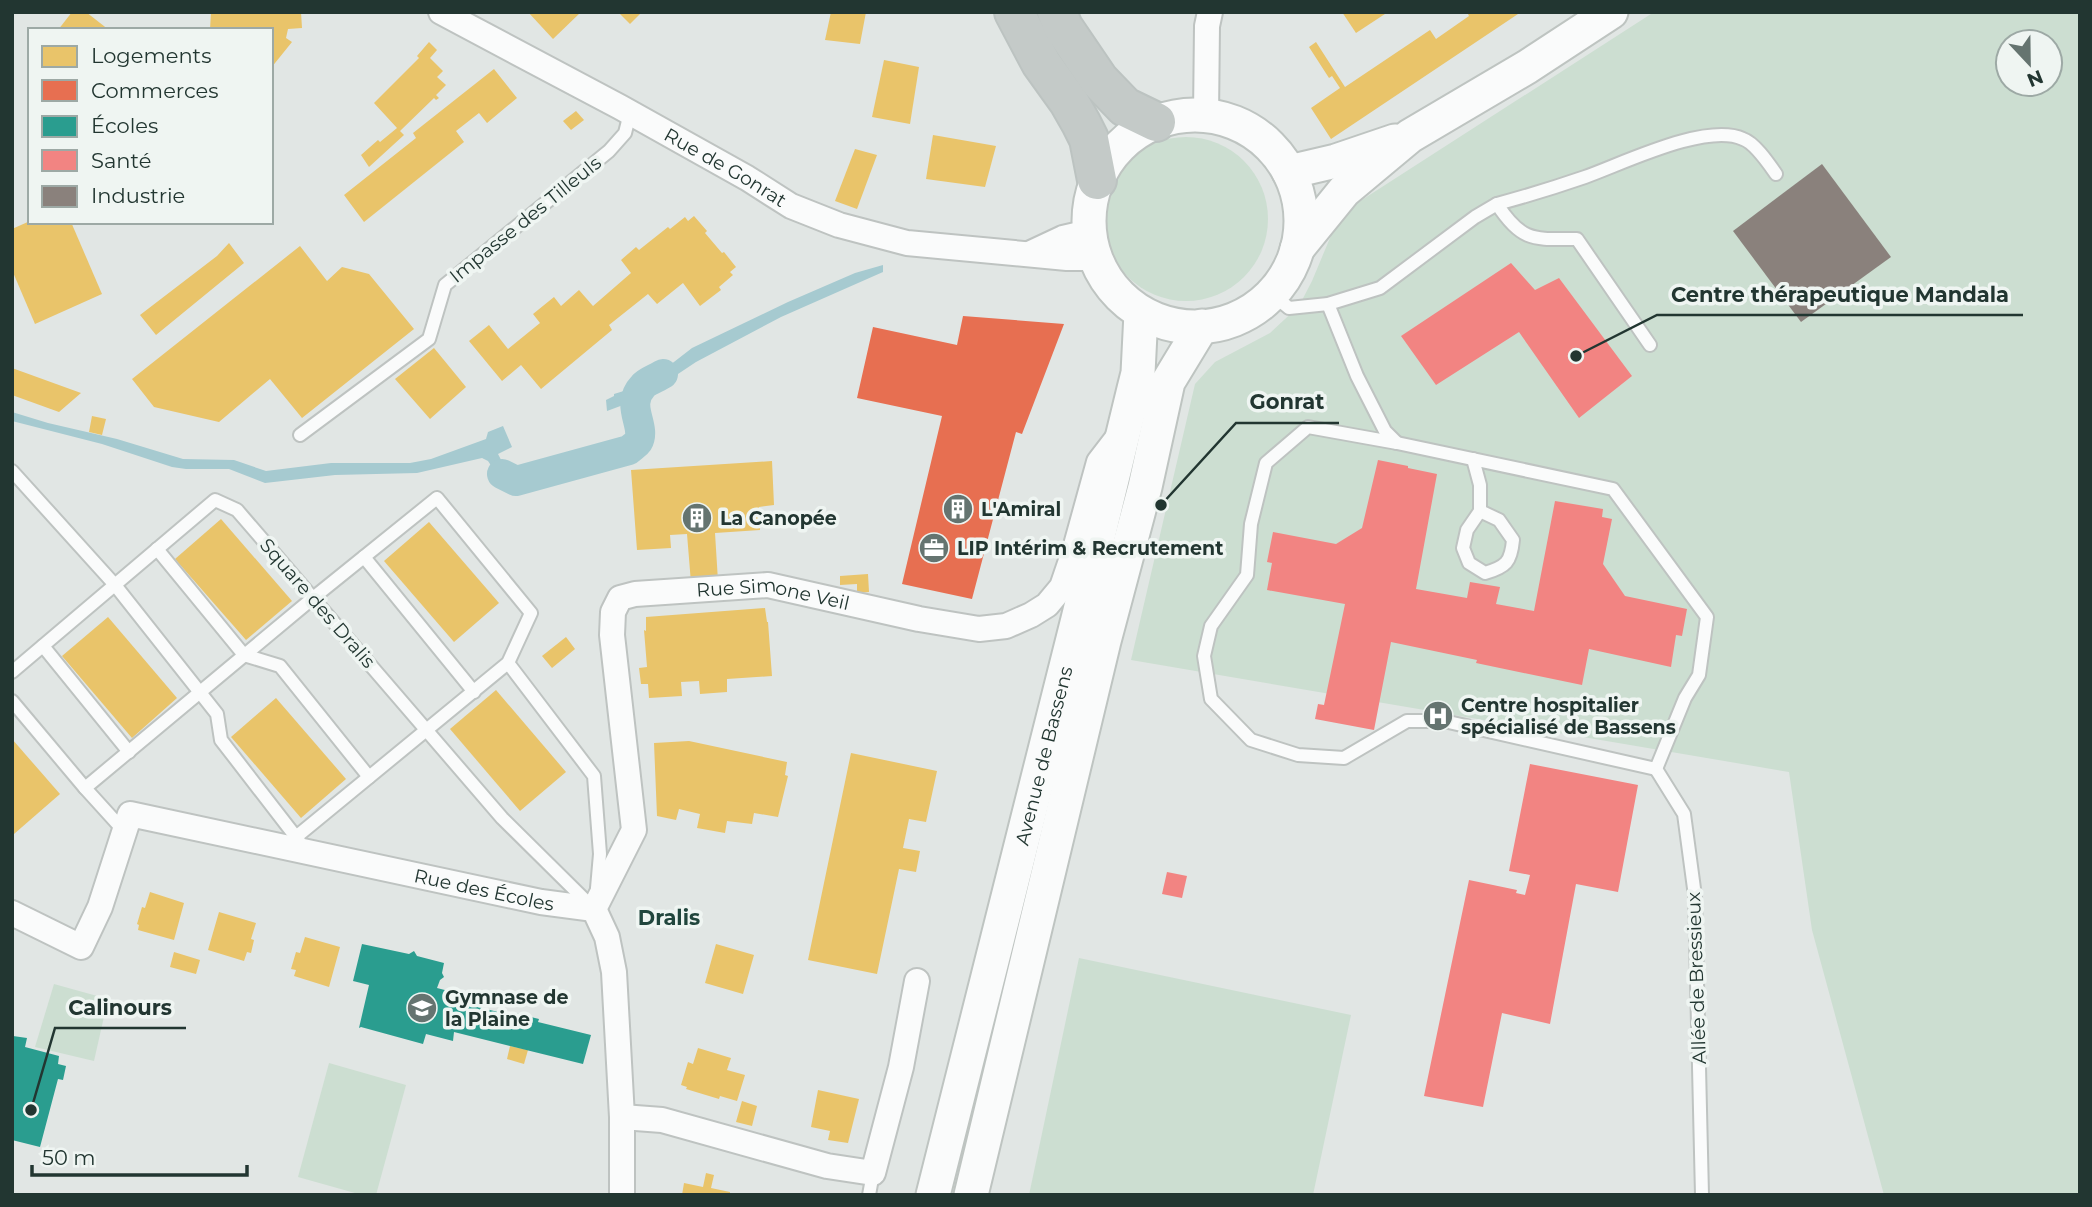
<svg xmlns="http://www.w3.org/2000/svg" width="2092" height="1207" font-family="Montserrat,sans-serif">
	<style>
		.green { fill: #ccded1; fill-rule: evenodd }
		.water { fill: #a6cad0 }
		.homes { fill: #e9c46a }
		.shops { fill: #e76f51 }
		.schools { fill: #2a9d8f }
		.health { fill: #f28482 }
		.industry { fill: #8a817c }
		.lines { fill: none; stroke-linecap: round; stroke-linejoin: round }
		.canal { stroke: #a6cad0; stroke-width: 30 }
		.service-casing { stroke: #bec3c1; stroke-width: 16 }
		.minor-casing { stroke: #bec3c1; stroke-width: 28 }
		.secondary-casing { stroke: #bec4c1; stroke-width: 37 }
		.trunk-casing { stroke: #bcc3c1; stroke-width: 42 }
		.service { stroke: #fafbfb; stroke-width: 12 }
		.minor { stroke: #fafbfb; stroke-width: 24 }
		.secondary { stroke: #fafbfb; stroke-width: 33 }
		.trunk { stroke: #c4cac8; stroke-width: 38 }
		.labels { text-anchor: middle; stroke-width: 7; stroke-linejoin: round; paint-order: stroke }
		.street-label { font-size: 19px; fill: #223631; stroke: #eff5f2 }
		.poi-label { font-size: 19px; font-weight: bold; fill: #223631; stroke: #eff5f2; text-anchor: start }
		.neighbourhood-label { font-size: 21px; font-weight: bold; fill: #21463d; stroke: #eff5f2 }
		.leader { fill: none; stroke: #223631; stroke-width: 2.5 }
		.callout-dot { fill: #223631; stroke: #eff5f2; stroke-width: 2.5 }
		.callout-label { font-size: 21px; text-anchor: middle; font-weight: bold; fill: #223631; stroke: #eff5f2; stroke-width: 7; stroke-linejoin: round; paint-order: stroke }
	</style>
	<rect width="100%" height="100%" fill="#e1e6e4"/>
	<g class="green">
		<path d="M1654,12H2080V1195H1884L1812,930L1789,772L1131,660L1195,384L1215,362L1270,333L1299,306L1312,281L1340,214ZM2008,42H2050V84H2008Z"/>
		<circle cx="1186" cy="219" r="82"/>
		<path d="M1079,958L1351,1015L1313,1195H1029Z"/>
		<path d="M54,984L108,999L94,1061L35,1047Z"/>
		<path d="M329,1063L406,1085L376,1195H362L298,1177Z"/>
	</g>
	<g class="water">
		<path d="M883,265V272L781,317L696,362L642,398L607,411L606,400L614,396V394L640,386L652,379L692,348L788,302L855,273Z"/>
		<path d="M12,412L48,423L117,439L183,459L234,460L266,471L331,463H410L431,459L486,439L488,432L503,426L512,447L498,454L509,475L514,477L544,468L545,472L541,474L539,477L515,486L500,479L488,461L482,458L417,473L335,475L265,483L229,469H186L172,467L102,444L12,421Z"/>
	</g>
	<g class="homes">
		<path d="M72,12H86L109,30H58Z"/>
		<path d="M211,12H301L302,28L288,29L286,38L292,42L271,68V30H210Z"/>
		<path d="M528,12H581L553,39Z"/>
		<path d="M618,12H642L630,24Z"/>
		<path d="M831,12H866L860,44L825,40Z"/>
		<path d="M1342,12H1388L1356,33Z"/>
		<path d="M1467,12H1521L1331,139L1311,108L1340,88L1332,76L1329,78L1309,47L1316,42L1345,87L1430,30L1436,39L1469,16Z"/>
		<path d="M429,42L437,50L430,58L443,71L437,77L446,85L436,95L439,98L436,100L434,98L400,131L404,135L369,167L361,155L378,140L380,142L397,128L374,103L419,58L417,56Z"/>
		<path d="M884,60L919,67L910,124L872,117Z"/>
		<path d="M494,69L517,98L487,123L479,113L456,131L464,142L364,222L344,195L416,138L413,133Z"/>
		<path d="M576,111L584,120L571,130L563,121Z"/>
		<path d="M933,135L996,146L985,187L926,179Z"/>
		<path d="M855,149L877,155L857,209L835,201Z"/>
		<path d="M694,216L707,231L705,233L722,253L724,252L736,267L730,272L733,275L719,287L721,290L700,306L683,283L657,304L648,294L609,325L612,330L541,389L521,365L502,381L469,341L489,325L508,349L540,323L533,314L554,297L561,306L579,290L593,306L631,273L621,260L636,247L639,250L668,227L670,229L685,217L688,221Z"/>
		<path d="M30,221L71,222L102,294L35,324L12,270V229Z"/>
		<path d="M229,243L244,263L156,335L140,315L217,256Z"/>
		<path d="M300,246L327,281L342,267L369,274L414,329L302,418L270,379L219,422L154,407L132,379Z"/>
		<path d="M434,348L466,387L430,419L395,379Z"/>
		<path d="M12,368L81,393L59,412L12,395Z"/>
		<path d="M92,416L106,419L102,435L89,432Z"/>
		<path d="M772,461L774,505L759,507L760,530L715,533L718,581L691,583L687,534L670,535L671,548L637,550L631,470Z"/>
		<path d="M221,519L292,601L246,640L175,559Z"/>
		<path d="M429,522L499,603L454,642L384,561Z"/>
		<path d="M868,574L869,592L857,593V584L840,585V576Z"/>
		<path d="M765,608L767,622H768L772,676L727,679V692L700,694L699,681L681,682L682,696L649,698L648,684H641L639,668L647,667L644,630L646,631V617Z"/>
		<path d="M108,617L177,698L132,738L62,656Z"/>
		<path d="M566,637L575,649L552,668L542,656Z"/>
		<path d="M496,690L566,772L520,811L450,729Z"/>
		<path d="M276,698L346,779L301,818L231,737Z"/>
		<path d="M12,739L60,794L14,834L12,832Z"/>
		<path d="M689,741L787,762L785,775L788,776L778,817L754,813L752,824L727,821L725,833L697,828L700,814L679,809L676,820L657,816L654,743Z"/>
		<path d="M851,753L937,771L926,822L909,819L903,848L920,851L916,872L899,869L877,974L808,960Z"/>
		<path d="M150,892L184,903L174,940L138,930L139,925L137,924L142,907L145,908Z"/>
		<path d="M219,912L256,923L251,939L254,940L251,953L247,952L244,961L208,950Z"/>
		<path d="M305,937L340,947L329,987L294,976L296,970L291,969L296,952L300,953Z"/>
		<path d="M716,944L754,955L743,994L705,983Z"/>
		<path d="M174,952L200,960L196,974L170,967Z"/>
		<path d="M510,1046L528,1050L524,1064L507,1059Z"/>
		<path d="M698,1048L731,1058L727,1070L745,1075L737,1101L720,1096L719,1099L686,1089L687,1087L681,1085L688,1062L693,1064Z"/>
		<path d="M818,1090L859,1099L848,1143L828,1140L830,1131L811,1127Z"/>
		<path d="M742,1101L757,1106L752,1126L736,1122Z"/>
		<path d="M706,1173L714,1175L711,1188L730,1192V1195H682L684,1183L703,1187Z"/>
	</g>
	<path class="shops" d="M963,316L1064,324L1022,434L1016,432L972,599L902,584L942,416L857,398L873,327L957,345Z"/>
	<g class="schools">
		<path d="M362,944L409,954L414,951L417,956L444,963L442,973L444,977L440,980L437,988L464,995L462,1003L514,1016L515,1013L539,1019L538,1022L591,1035L583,1064L454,1032L453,1041L426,1034L423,1044L361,1027L359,1028L369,985L353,981Z"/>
		<path d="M13,1036L27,1038L25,1047L59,1056L58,1064L66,1066L63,1080L58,1079L40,1147L12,1140Z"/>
	</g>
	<g class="health">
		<path d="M1511,263L1535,290L1559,278L1632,376L1579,418L1519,332L1436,385L1401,336Z"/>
		<path d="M1378,460L1408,466V468L1437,474L1416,589L1467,598L1470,582L1500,587L1496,604L1534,611L1555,501L1603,509L1602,517L1612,519L1603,564L1625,596L1687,609L1682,636L1676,635L1671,667L1589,649L1582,685L1476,663L1477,660L1391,642L1374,730L1315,719L1318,704L1324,705L1345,604L1267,590L1272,563L1267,562L1273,532L1336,544L1362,528Z"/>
		<path d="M1530,764L1638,785L1618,892L1576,884L1550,1024L1502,1013L1483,1107L1424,1096L1469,880L1517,890L1516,893L1525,895L1530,875L1509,871Z"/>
		<path d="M1167,872L1187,876L1182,898L1162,894Z"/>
	</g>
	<path class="industry" d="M1822,164L1891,257L1801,322L1733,231Z"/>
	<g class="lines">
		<path class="canal" d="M502,474L516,481L629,450C632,447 636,445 638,442C647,426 624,406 643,386C647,381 657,378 663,374"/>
		<g class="service-casing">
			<g id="service">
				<path d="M1497,204C1527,196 1556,187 1585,177C1622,164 1706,122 1743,139C1755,143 1769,164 1776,174"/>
				<path d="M1272,294L1289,308L1328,304L1380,288L1475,217L1497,204C1522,243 1535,239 1577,239L1650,345"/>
				<path d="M1328,304L1357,376L1385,431L1397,443"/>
				<path d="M1308,427L1397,443L1613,489L1707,617L1699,675L1685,698L1656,769L1444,721H1407L1344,758L1298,755L1251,740L1211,699L1204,656L1211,626L1247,575L1251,524L1266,463Z"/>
				<path d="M300,435L429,339L445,285L609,151L625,133L630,113"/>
				<path d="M1473,459L1480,485V511L1467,530L1463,548L1469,563L1485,573C1506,567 1511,562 1513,540L1499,520L1480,511"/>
				<path d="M12,471L115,585L217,714L221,740L299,841"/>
				<path d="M157,549L244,655L280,666L369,777"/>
				<path d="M364,557L474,692"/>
				<path d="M43,646L129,752"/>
				<path d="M508,663L594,776L600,854L597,888"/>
				<path d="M12,672L215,500L237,510L502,818L592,907"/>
				<path d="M12,701L85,788"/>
				<path d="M1656,769L1684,814L1695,896L1702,1195"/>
				<path d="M124,831L85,788L313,598L437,498L531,613L508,663L296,837"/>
				<path d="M869,1195L873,1173"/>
			</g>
		</g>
		<g class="minor-casing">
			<g id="minor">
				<path id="s1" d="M441,12L620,107L747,178L791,206L839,225L907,243L1067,258H1095"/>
				<path d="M1206,115L1207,26L1210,12"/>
				<path d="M1031,253L1063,238L1089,232"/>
				<path id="s2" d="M594,909L634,830L612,635L613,612L620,598L635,594L768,585L919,619L979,629L1006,626L1031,615L1047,605L1062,587L1075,549L1099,462L1119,436"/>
				<path id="s3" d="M12,913L81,947L100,907L130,814L541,902L594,909L607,937L614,972L622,1117V1195"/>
				<path d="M622,1117L662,1120L827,1166L873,1173L901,1067L917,981"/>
			</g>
		</g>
		<g class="secondary-casing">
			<g id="secondary">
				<circle cx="1195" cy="221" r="106"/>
				<path d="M1289,172L1336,161L1395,141"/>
				<path d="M1297,249L1344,191L1410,136L1527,67L1611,12"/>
				<path id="s4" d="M933,1195L1078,619L1134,389L1138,373L1141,313"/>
				<path d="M971,1195L1104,641L1145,487L1168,382L1202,326"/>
			</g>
		</g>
		<g class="trunk-casing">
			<g id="trunk">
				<path d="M1014,12L1041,63L1069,102L1081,123L1089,139L1097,180"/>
				<path d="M1057,12L1063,27L1099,80L1125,107L1156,122"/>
			</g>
		</g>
		<use href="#service" class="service"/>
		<use href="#minor" class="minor"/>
		<use href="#secondary" class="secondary"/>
		<use href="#trunk" class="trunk"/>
	</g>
	<defs>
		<g id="building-disc" transform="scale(1.575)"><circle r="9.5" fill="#657470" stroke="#eff5f2"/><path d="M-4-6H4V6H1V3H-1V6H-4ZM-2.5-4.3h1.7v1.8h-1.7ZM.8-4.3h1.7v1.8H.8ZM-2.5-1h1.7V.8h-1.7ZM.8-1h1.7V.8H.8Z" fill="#fff"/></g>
		<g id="office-disc" transform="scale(1.575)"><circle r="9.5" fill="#657470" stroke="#eff5f2"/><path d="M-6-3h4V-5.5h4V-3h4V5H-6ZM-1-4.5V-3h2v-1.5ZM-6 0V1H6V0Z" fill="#fff"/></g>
		<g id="hospital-disc" transform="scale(1.575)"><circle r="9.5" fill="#657470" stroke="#eff5f2"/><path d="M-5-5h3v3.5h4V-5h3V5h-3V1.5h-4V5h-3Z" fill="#fff"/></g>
		<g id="school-disc" transform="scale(1.575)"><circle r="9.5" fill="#657470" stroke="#eff5f2"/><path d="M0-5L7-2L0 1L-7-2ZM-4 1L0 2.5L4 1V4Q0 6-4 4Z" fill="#fff"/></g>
	</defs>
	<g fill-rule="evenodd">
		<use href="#building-disc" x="958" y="509"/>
		<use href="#building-disc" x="697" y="518"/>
		<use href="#office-disc" x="934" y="548"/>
		<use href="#hospital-disc" x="1438" y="716"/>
		<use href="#school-disc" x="422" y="1008"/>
	</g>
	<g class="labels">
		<g class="street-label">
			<text dy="7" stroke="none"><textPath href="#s1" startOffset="324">Rue de Gonrat</textPath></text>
			<text transform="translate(525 219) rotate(-39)" y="7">Impasse des Tilleuls</text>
			<text dy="7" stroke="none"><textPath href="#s2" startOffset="478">Rue Simone Veil</textPath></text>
			<text transform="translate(318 603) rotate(49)" y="7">Square des Dralis</text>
			<text dy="7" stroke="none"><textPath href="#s4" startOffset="453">Avenue de Bassens</textPath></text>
			<text dy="7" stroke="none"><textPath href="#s3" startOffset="581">Rue des Écoles</textPath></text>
			<text transform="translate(1696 978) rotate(-92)" y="7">Allée de Bressieux</text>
		</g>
		<g class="poi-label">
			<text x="981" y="516">L'Amiral</text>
			<text x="720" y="525">La Canopée</text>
			<text x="957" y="555">LIP Intérim &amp; Recrutement</text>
			<text x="1461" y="712">Centre hospitalier<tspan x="1461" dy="22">spécialisé de Bassens</tspan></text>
			<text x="445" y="1004">Gymnase de<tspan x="445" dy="22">la Plaine</tspan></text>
		</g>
		<g class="neighbourhood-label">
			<text x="669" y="925">Dralis</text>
		</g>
	</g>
	<path class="leader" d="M1576 356L1657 315H2023M1161 505L1236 423H1339M31 1110L55 1028H186"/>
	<g class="callout-dot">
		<circle cx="1576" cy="356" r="7"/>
		<circle cx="1161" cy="505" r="7"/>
		<circle cx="31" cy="1110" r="7"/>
	</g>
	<g class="callout-label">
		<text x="1840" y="302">Centre thérapeutique Mandala</text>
		<text x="1287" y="409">Gonrat</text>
		<text x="120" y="1015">Calinours</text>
	</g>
	<rect width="2092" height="1207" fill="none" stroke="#223631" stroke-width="28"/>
	<rect x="28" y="28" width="245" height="196" fill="#eff5f2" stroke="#9da9a5" stroke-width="2"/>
	<rect x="42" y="46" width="35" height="21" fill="#e9c46a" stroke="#9da9a5" stroke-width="2"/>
	<text x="91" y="63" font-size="21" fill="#223631">Logements</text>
	<rect x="42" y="80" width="35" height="21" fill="#e76f51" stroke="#9da9a5" stroke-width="2"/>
	<text x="91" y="98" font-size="21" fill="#223631">Commerces</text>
	<rect x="42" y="116" width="35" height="21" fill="#2a9d8f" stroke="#9da9a5" stroke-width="2"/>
	<text x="91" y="133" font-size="21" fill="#223631">Écoles</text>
	<rect x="42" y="150" width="35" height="21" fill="#f28482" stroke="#9da9a5" stroke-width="2"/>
	<text x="91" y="168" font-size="21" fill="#223631">Santé</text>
	<rect x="42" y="186" width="35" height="21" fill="#8a817c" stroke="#9da9a5" stroke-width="2"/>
	<text x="91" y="203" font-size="21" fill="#223631">Industrie</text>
	<g transform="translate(2029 63) rotate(158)"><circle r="33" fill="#eff5f2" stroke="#9da9a5" stroke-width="2"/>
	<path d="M0-5L12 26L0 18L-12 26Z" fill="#657470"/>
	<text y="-10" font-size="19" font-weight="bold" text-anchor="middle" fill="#223631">N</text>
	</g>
	<path d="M32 1165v10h215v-10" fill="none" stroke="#223631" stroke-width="3.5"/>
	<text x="42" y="1165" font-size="21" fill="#223631" stroke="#eff5f2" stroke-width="5" paint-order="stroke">50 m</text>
</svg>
